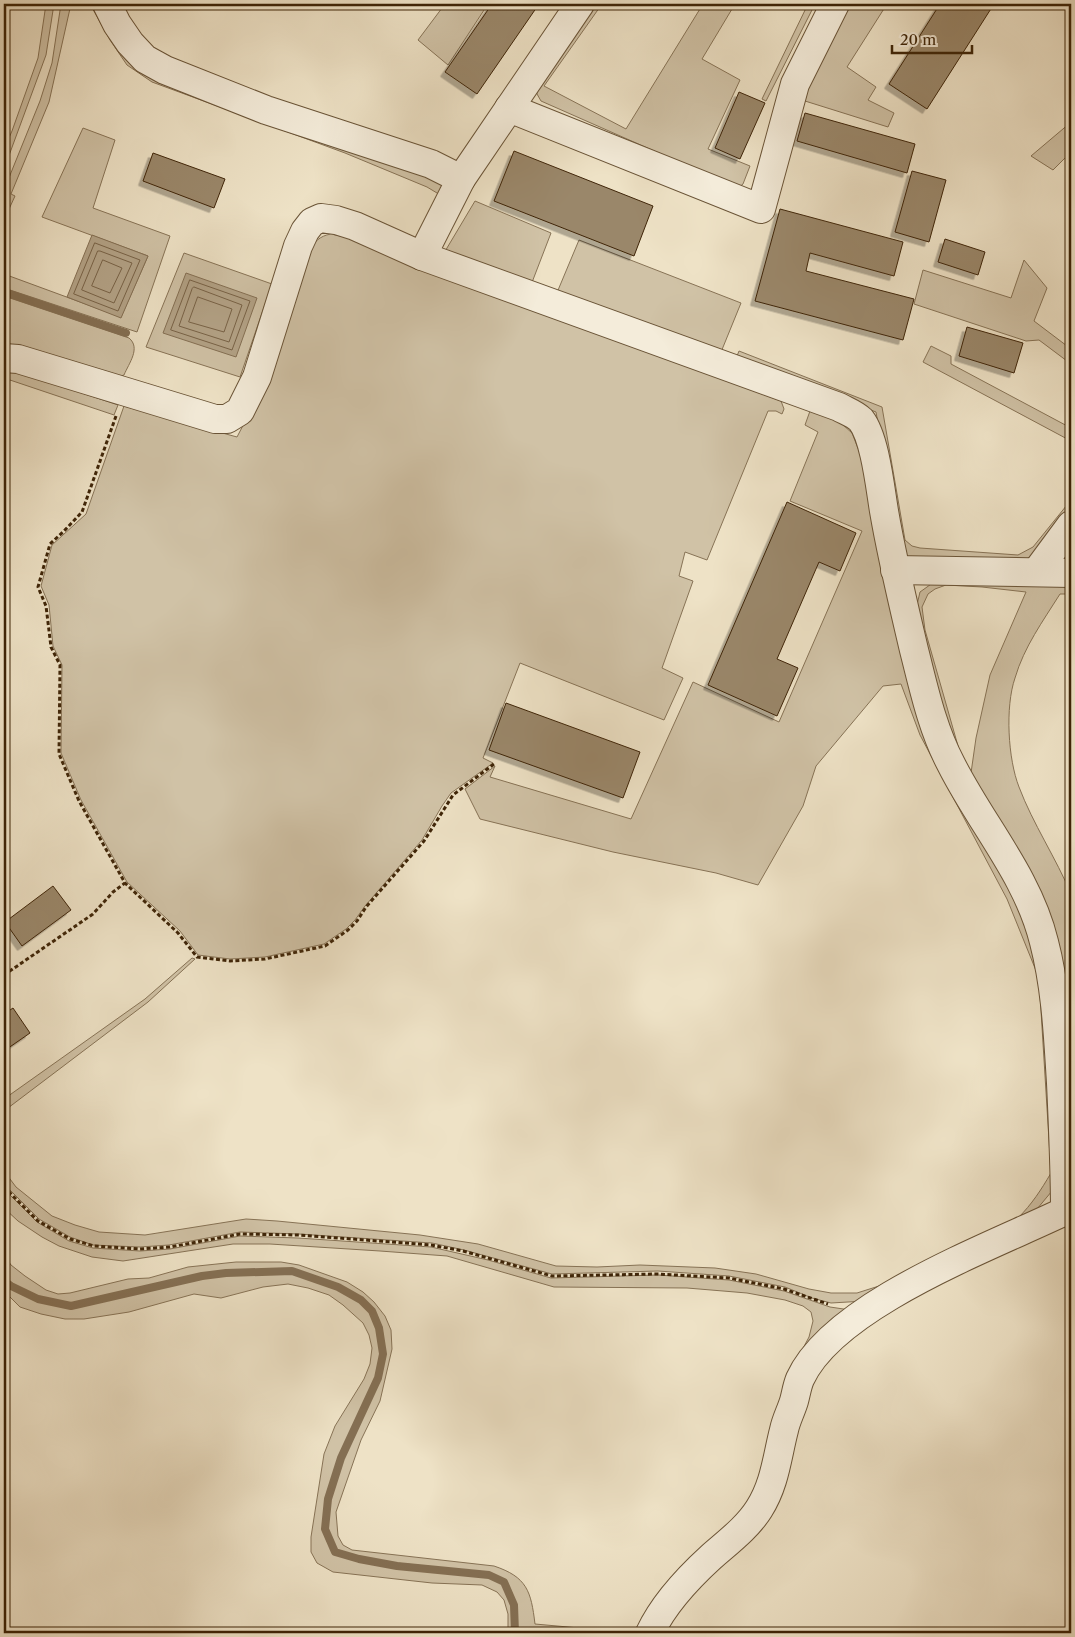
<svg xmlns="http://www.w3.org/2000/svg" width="1075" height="1637" font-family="'Libre Caslon Text',serif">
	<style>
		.green { fill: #d0c2a6; stroke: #877356; fill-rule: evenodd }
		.water { fill: #b2a185; stroke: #846f53 }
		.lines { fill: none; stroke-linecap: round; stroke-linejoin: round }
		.shore { stroke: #786246; stroke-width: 1 }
		.stream { stroke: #846f53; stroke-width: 8 }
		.building { fill: #9a876a; stroke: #3e2407; filter: url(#shadow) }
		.minor-casing { stroke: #6a5437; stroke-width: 30 }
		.path { stroke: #3e2407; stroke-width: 3; stroke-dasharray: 4 2.5; stroke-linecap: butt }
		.minor { stroke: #f4ecda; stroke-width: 28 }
	</style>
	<defs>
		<filter id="shadow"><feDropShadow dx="-4.5" dy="4.5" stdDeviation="0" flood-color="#0004"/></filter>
	</defs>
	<rect width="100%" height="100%" fill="#eee2c6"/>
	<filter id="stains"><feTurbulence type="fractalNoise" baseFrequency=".004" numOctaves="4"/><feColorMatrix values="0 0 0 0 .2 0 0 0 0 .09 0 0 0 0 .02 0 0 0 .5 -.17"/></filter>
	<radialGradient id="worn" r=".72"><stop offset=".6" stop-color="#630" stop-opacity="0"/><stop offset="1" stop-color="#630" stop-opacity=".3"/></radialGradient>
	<g class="green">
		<path d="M46,4H54L46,55L4,169V149L12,131L38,58Z"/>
		<path d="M61,4H71L49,102L11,194L15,196L4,220V190L40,101L52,63Z"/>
		<path d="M90,4H99L118,41L450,182L442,196L427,187L345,153L152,82L127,65L110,40Z"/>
		<path d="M445,4H488L448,65L418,40Z"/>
		<path d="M588,4H602L544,86L626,129L703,4H735L702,59L740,80L708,149L750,166L743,184L738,188L541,101L537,94L536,83Z"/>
		<path d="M808,4H815L766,101L762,99Z"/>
		<path d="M841,4H887L847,67L876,87L868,100L894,113L888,127L805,101L796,88Z"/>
		<path d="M1071,120V152L1053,170L1031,156L1070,123Z"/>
		<path d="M83,128L115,140L93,208L170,236L137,332L4,288V274L121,317L148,256L42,217Z"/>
		<path d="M475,201L551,233L531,285L444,253Z"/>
		<path d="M331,234L350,238L442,274L781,401L784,409L782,414L776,411H768L707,560L685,552L679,576L693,581L662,668L683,678L664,720L520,663L483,758L493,763L451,793L442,806L422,840L365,906L355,920L346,929L324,944L265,957L230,959L198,955L180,931L127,882L81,800L61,753L62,665L53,646L49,605L41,586L52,545L86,514L124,406L237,437L249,414L308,251C315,242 319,236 331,234Z"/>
		<path d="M579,240L741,303L719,357L556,295Z"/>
		<path d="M184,253L272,284L240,377L146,347Z"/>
		<path d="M1024,260L1047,288L1034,321L1071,349V364L1039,340L1026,341L914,304L923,270L1011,298Z"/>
		<path d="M4,296L129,338C141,348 129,363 124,375L118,377L4,346Z"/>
		<path d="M931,346L951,356V364L1071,428V441L923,362Z"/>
		<path d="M739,351L882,407L905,540L912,546L920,548L1018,555L1033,547L1071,500V513L1031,562L902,557L876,412L737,356Z"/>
		<path d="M4,368L10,369L118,405L114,415L4,378Z"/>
		<path d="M810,411L828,416L842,424L852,433L863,461L897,620L1018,893L1047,987L1052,1191L1027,1221L865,1301L831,1303L812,1298L785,1287L729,1276L658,1271L552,1274L464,1250L432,1243L299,1234L240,1232L169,1245L140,1247L93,1245L70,1237L39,1219L4,1184V1171L16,1187L52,1216L75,1225L99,1232L145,1235L246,1219L277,1221L420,1235L478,1244L556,1266L597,1267L640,1265L715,1268L756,1274L809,1289L831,1293H857L879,1286L1018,1218C1032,1204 1041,1190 1051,1173L1039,978L1007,899L920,735L901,684L883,686L816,766L803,806L758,885L716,873L613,852L480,819L465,789L495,766L490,777L631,819L693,682L779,722L862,531L790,501L818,432L805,425Z"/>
		<path d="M934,582L1071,585V594H1060C1043,621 1024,647 1015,678C1005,707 1008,759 1019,787C1033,824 1056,858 1071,894V1168L1063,1010L959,767L916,609L920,592ZM946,585L982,587L1026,592L990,675L976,738L971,773L960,753L925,630L922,607L928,594L935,589Z"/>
		<path d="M192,958L195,959L148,1002L4,1111V1099L145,999Z"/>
		<path d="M4,1189L37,1222L69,1241L93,1248L140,1251L170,1249L240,1236L298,1238L431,1247L488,1260L551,1278L658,1275L729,1280L784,1291L830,1307L857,1311L828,1336L771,1473L644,1633H517V1605L505,1581L490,1573L397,1563L359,1557L337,1550L327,1528L330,1499L343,1459L380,1379L385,1354L382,1327L373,1310L362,1298L339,1286L292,1269L226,1271L201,1275L71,1304L39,1297L12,1285L4,1278V1255L11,1265L25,1276L46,1290L58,1294L70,1293L128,1279L149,1278L188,1267L236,1262H281L299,1265L347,1282L363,1292L374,1302L385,1316L391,1330L392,1349L380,1401L361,1440L336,1512L338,1536L343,1545L352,1550L494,1566C527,1577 531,1591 535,1624L634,1633L727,1529L760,1486L791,1371L809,1337L813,1321L811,1312L803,1306L785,1300L747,1293L687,1288L554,1287L447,1256L380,1251L270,1244H233L123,1261L92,1257L59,1246L42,1237L18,1221L4,1208Z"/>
		<path d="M292,1273C314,1281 339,1288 359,1301C382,1317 384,1353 376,1378C360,1423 330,1462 325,1510C325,1516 322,1523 323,1529C324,1537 330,1546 333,1554C382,1569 438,1573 489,1577L502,1584L513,1606V1633H508V1614L504,1600L497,1592L482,1585L432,1583L333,1572L317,1563L311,1552V1537L324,1454L335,1426L364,1379L370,1364L372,1348L369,1335L363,1323L343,1305L329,1295L308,1288L288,1284L263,1287L221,1298L194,1294L129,1312L84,1319H65L41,1314L20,1307L4,1291V1283L10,1288L37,1301L71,1308L202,1279L226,1275Z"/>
	</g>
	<g class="water">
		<path d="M92,235L148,256L121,318L67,297Z"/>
		<path d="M186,273L257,298L236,357L163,333Z"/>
	</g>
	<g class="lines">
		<g class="shore">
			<path d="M95,243L140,260L118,311L74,294Z"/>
			<path d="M98,251H100L132,263L114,303L82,290Z"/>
			<path d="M103,260L122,268L110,293L92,286Z"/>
			<path d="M190,280L250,301L232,350L171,330Z"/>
			<path d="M194,287L242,305L229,342L179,326L192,289Z"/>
			<path d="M198,297L232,309L224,332L189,322Z"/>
		</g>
		<g class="stream">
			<path d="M4,292L126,333"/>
			<path d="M4,1281L11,1286L38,1299L71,1306L202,1276L226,1273L292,1271L338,1287L361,1300L372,1311L379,1328L383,1354L378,1378L341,1458L328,1499L325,1529L335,1552L359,1559L397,1566L489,1575L504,1582L514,1605L515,1633"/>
		</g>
	</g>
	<g class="building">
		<path d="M492,4H539L477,94L445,72Z"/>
		<path d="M940,4H994L927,109L889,84Z"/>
		<path d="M739,92L765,103L740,159L715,148Z"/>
		<path d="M805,113L915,144L907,173L797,141Z"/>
		<path d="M514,151L653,206L634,256L494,201Z"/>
		<path d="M153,153L225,179L214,208L143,181Z"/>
		<path d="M912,171L946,180L929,242L895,232Z"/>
		<path d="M780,209L903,242L894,276L810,253L806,271L914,299L903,340L755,301Z"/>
		<path d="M945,239L985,252L978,275L938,262Z"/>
		<path d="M967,327L1023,343L1014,373L959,356Z"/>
		<path d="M787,502L856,533L840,571L819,562L777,659L798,668L777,716L708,685Z"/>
		<path d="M506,703L640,752L623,798L489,750Z"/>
		<path d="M53,886L71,910L22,946L5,922Z"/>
		<path d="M13,1008L30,1033L4,1051V1014Z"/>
	</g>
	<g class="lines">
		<g class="minor-casing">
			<g id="minor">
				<path d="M107,4L117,24L130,43L145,59L165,70L266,110L431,164L461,179"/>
				<path d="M509,108L761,209L795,84L835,4"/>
				<path d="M422,256L461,179L580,4"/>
				<path d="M4,358L18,359L41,366L215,419H227L240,411L257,377L298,246L305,231L312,222L321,218L336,220L355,226L422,256L839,407C846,411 855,414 861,420C875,438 880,487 884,511C892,558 903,603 914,650C924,689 932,728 951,764C981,824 1028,876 1044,942C1056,988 1058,1036 1061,1083C1063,1126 1065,1168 1065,1211"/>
				<path d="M895,570L1071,573"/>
				<path d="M1037,571L1071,525"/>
				<path d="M650,1633C663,1605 688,1578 711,1557C728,1542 747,1528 759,1509C775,1484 777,1457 784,1430C786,1420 791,1411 794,1401C796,1394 797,1386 800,1379C834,1304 993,1246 1065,1211L1071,1214"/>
			</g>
		</g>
		<g class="path">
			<path d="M116,416L82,512L64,531L50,544L38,587L46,606L51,647L60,665L59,754L79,801L125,883L178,933L197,957L230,961L265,959L325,946L348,930L357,921L366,907L424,841L453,795L494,764"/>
			<path d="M4,975L93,914L113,892L125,883"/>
			<path d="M4,1187L38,1221L70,1239L94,1246L140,1249L170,1247L240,1234L299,1235L431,1245L463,1251L552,1276L658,1274L729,1278L784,1289L828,1304"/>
		</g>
		<use href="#minor" class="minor"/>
	</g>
	<rect width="1075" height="1637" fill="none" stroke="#eee2c6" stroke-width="20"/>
	<rect x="5" y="5" width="1065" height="1627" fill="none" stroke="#3e2407" stroke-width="2.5"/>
	<rect x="10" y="10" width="1055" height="1617" fill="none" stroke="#3e2407"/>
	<path d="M892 45v8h80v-8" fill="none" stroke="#3e2407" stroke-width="2.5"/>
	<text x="900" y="45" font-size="15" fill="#3e2407" stroke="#f4ecda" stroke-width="4" paint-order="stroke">20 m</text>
	<rect width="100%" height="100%" filter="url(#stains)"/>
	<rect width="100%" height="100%" fill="url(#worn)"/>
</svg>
